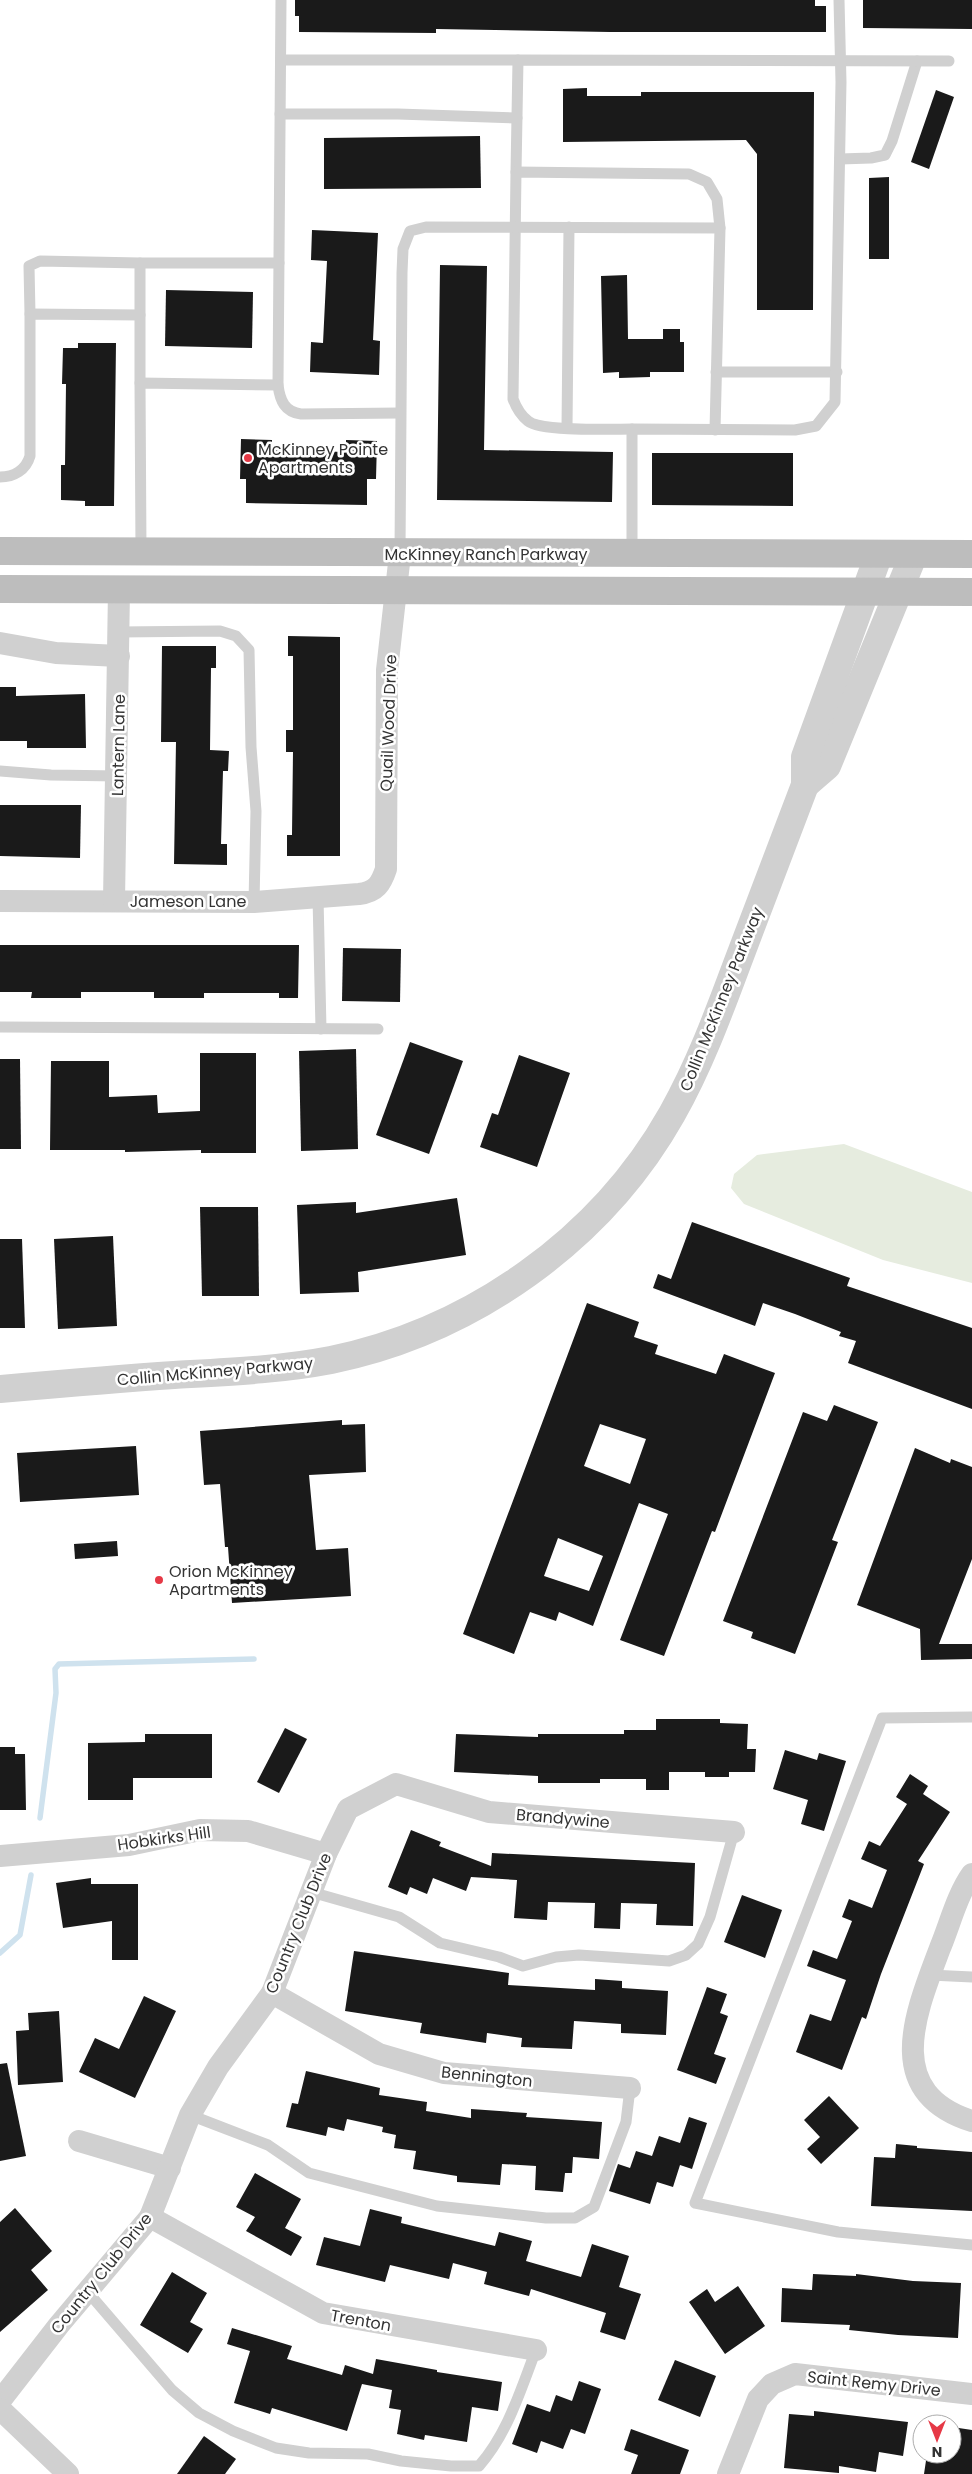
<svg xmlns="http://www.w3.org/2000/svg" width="972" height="2474" font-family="Poppins,sans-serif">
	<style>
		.green { fill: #e6ecdf }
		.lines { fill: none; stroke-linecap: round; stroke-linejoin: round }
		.stream { stroke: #cfe2ee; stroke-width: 5.5 }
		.building { fill: #1a1a1a; fill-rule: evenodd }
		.service { stroke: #d0d0d0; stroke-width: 11 }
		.minor { stroke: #d0d0d0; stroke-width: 22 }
		.tertiary { stroke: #d0d0d0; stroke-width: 28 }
		.secondary { stroke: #bdbdbd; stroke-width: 28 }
		.poi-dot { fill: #e63946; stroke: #fff; stroke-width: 2 }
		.labels { text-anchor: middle; stroke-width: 5; stroke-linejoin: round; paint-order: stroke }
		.poi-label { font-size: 16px; fill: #333; stroke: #fff; text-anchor: start }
		.street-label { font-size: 16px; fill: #333; stroke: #fff }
	</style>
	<rect width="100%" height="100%" fill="#fff"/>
	<path class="green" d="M844,1144L972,1192V1283L883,1260L744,1204L731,1188L734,1174L757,1155Z"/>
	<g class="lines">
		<g class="stream">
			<path d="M40,1818L56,1693L55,1669L59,1664L254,1659"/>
			<path d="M0,1953L20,1935L31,1875"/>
		</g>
	</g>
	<g class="building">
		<path d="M295,0H815V6H826V32H610L436,29V33L299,32V16H295Z"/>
		<path d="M863,0H972V29L863,28Z"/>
		<path d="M587,88V96H641V92H814L813,310H757V154L746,140L563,142V89Z"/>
		<path d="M936,90L954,97L929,169L911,162Z"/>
		<path d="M480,136L481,188L324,189V138Z"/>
		<path d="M889,177V259H869V178Z"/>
		<path d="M312,230L378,233L373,340L380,341L379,375L310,372L311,342L323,343L327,261L311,260Z"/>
		<path d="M440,265L487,266L484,450L613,452L612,502L437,500Z"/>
		<path d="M627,275L628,339H663V329H680V342H684V372H650V377L619,378V372L603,373L601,276Z"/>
		<path d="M166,290L253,292L252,348L165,346Z"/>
		<path d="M78,343H116L114,506H85V501L61,500V465H65L66,384H62L63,348H78Z"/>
		<path d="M241,439L272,440V450L346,452V440L377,441L376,479H367V505L246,503V479H240Z"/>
		<path d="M652,453H793V506L652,505Z"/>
		<path d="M288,636L340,637V856H287V835H292L293,752H286V730H293V656H288Z"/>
		<path d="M162,646H216V668H211L210,750L229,751L228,771H223L221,844H227V865L174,864L176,742H161Z"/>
		<path d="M0,687H16V696L85,694L86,748H27V741H0Z"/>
		<path d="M0,805H81L80,858L0,856Z"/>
		<path d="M0,945H299L298,998H279V993H204V998H154V992H81V998H31L32,992H0Z"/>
		<path d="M343,948L401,949L400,1002L342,1001Z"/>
		<path d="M410,1042L463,1061L429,1154L376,1135Z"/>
		<path d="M356,1049L358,1149L301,1151L299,1051Z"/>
		<path d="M200,1053H256V1153H201V1150L125,1152V1150H50L51,1061H109V1097L157,1095L158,1113L200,1111Z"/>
		<path d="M519,1055L570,1073L537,1167L480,1147L492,1113L498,1115Z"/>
		<path d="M0,1059H20L21,1149H0Z"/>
		<path d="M457,1198L466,1255L358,1272L359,1292L300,1294L297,1205L356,1202V1213Z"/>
		<path d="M200,1207H258L259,1296H202Z"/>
		<path d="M692,1222L850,1278L847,1286L972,1328V1409L848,1363L856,1341L839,1336L841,1332L795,1314L763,1303L755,1326L653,1288L658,1274L671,1279Z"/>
		<path d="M113,1236L117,1326L58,1329L54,1239Z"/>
		<path d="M0,1239H22L25,1328H0Z"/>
		<path d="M587,1303L639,1322L634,1337L658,1345L655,1354L716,1374L724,1354L775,1373L715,1532L712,1531L664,1656L620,1640L668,1514L639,1503L593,1626L559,1612L556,1621L530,1612L514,1654L463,1634ZM600,1424L646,1439L630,1484L584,1466ZM558,1538L603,1556L589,1591L544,1576Z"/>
		<path d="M834,1405L878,1422L832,1540L838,1542L795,1654L751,1638L753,1632L723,1621L803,1412L827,1421Z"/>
		<path d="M342,1420V1425L365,1424L366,1472L309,1475L316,1550L348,1548L351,1596L232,1603L228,1547H225L220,1484L204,1485L200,1431Z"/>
		<path d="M136,1446L139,1495L20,1502L17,1453Z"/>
		<path d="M915,1448L950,1463L951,1459L972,1467V1559L939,1644H972V1659L921,1660L920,1629L857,1605Z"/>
		<path d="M117,1541L118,1556L75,1559L74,1544Z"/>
		<path d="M656,1719H720V1723L748,1724L747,1749H756L755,1772H729V1777H705V1772H669V1790H646V1779H600V1783H538V1776L454,1772L456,1734L538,1737V1734H624V1730H656Z"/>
		<path d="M285,1728L307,1739L279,1793L257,1782Z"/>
		<path d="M145,1734H212V1778H133V1800H88V1743L145,1742Z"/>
		<path d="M0,1747H15V1754H25L26,1810H0Z"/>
		<path d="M785,1750L817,1760L819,1753L846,1761L824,1831L801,1824L808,1800L773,1789Z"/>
		<path d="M910,1774L928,1786L923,1794L950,1812L918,1861L924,1864L881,1974L866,2019L862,2017L842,2070L796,2052L810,2014L831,2021L846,1980L807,1966L813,1950L837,1959L852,1921L842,1917L849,1899L872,1908L887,1870L861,1859L869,1841L880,1846L907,1804L896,1797Z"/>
		<path d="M411,1830L441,1842L439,1846L491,1866L492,1853L695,1863L693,1926L656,1925L657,1904L621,1903L620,1929L594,1928L595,1903L548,1902L547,1920L514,1918L517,1880L471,1877L466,1891L433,1878L427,1894L410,1887L407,1895L388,1887Z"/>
		<path d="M91,1878V1884H138V1960H112V1921L63,1928L56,1883Z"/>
		<path d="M742,1895L782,1910L765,1958L724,1942Z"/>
		<path d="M354,1951L509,1973L508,1985L595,1990V1979L622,1981V1988L668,1991L666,2035L621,2033V2024L574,2021L572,2049L521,2047L522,2038L487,2033L486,2043L420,2033L422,2023L345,2011Z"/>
		<path d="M707,1987L727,1994L720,2013L728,2016L714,2054L726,2058L716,2084L677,2070Z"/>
		<path d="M144,1996L176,2011L135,2098L79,2072L95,2038L119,2049Z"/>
		<path d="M59,2011L63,2082L18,2085L16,2031L29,2030L28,2013Z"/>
		<path d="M7,2063L26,2156L0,2161V2064Z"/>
		<path d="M306,2071L380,2088L379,2095L427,2102L426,2111L471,2118V2109L527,2113L526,2117L602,2122L599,2159L573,2157L572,2173H565L563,2192L535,2190L536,2166L502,2164L500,2185L457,2182V2176L413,2169L416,2151L394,2148L396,2135L382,2132L383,2127L347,2119L344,2131L328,2127L326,2136L286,2127L292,2103L298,2104Z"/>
		<path d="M829,2096L859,2128L821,2164L807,2149L820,2137L804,2120Z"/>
		<path d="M689,2117L707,2123L692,2169L680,2165L673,2187L657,2182L650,2204L609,2191L618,2164L630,2168L636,2151L652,2156L659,2136L680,2143Z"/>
		<path d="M896,2144L917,2146V2148L972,2152V2211L871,2206L874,2157L895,2158Z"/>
		<path d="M255,2173L301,2199L285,2228L302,2237L291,2256L246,2231L255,2217L236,2207Z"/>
		<path d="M15,2208L52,2251L31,2270L48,2290L0,2332V2222Z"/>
		<path d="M370,2209L402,2217L401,2223L495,2246L499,2232L532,2241L526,2261L581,2277L592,2244L629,2256L619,2287L641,2294L625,2340L600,2332L606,2313L531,2289L529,2296L484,2284L487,2272L453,2263L449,2279L390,2265L385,2282L316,2265L324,2237L360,2246Z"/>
		<path d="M172,2272L207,2293L190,2322L203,2329L188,2353L140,2325Z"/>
		<path d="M813,2274L856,2276V2274L913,2281L961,2283L958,2338L898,2335L849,2330L850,2325L781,2322L782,2288L812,2290Z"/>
		<path d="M738,2286L765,2326L725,2354L689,2302L707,2289L715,2302Z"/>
		<path d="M232,2328L292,2346L287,2359L342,2375L345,2365L373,2374L376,2359L437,2370V2372L502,2382L498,2411L472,2407L467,2442L425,2435L424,2440L397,2434L401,2410L389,2408L392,2390L362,2384L347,2431L272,2408L270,2414L234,2403L250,2351L227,2344Z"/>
		<path d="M675,2360L716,2376L700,2417L658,2400Z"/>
		<path d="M579,2381L601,2389L585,2434L571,2429L563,2449L541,2441L537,2453L512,2444L527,2404L550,2412L556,2395L572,2401Z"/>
		<path d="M814,2411L908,2422L903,2456L879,2452L876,2472L839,2466V2473L784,2468L789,2414L814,2416Z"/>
		<path d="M952,2427L972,2430V2474H924L927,2454H952Z"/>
		<path d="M631,2429L689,2450L680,2474H631L638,2455L624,2450Z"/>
		<path d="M204,2436L236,2459L225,2474H177Z"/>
	</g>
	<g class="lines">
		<g class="service">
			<path d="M281,0L278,385C280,401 285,412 301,414L400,413"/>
			<path d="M281,60H518"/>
			<path d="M280,114H398L517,118"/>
			<path d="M840,159L871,158L885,155L892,141L917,61"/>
			<path d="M516,172L518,60L949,61"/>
			<path d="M30,314L29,266L40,261L140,263"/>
			<path d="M716,372H837"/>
			<path d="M140,383V263H279"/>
			<path d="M567,428L569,227"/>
			<path d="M632,429C612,429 541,432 528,421C520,415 516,407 513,399L516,172L689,174L707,182L717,199L720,228L715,430"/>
			<path d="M0,477C14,477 26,470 30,456V314L140,315"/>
			<path d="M141,551L140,383L278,385"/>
			<path d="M400,552L402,273L403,249L410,231L426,227L720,228"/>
			<path d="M632,553V429L795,430L816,426L835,402L841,82L839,0"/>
			<path d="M119,632L220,631L236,636L249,650L251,747L256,811L254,902"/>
			<path d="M0,771L51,775L118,776"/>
			<path d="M318,897L321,1029"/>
			<path d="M0,1027L378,1029"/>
			<path d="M972,1717L882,1718L695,2203L838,2232L972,2245"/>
			<path d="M311,1892L399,1917L440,1943L499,1957L523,1966L556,1957L579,1955L669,1961L686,1955L698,1944L710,1917L734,1832"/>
			<path d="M930,1975L972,1977"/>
			<path d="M190,2115L268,2145L309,2173L437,2206L546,2218H575L594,2207L626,2122L630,2088"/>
			<path d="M87,2291L172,2390L199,2413L233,2431L276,2448L309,2453L368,2454L401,2461L451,2466H479C508,2433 520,2391 536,2350"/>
		</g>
		<g class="minor">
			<path d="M0,643L56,653L119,656"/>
			<path d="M0,901L254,902L359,894C376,892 381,884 386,869L387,670L400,554"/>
			<path d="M114,901L119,590"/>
			<path d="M0,1856L129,1845L200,1830L248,1831L326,1854"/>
			<path d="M972,1874C957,1895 950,1924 940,1948C916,2012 881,2092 972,2121"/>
			<path d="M272,1993L379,2054L444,2073L630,2088"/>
			<path d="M79,2141L170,2168"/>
			<path d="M150,2217L323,2313L536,2350"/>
			<path d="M0,2401L59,2325L150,2217L190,2115L218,2067L272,1993L326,1854L348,1809L396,1784L489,1812L734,1832"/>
			<path d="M0,2409L68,2474"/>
			<path d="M728,2474L758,2399L772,2384L795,2374L972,2394"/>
		</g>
		<g class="tertiary">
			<path d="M805,785L827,766L914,554"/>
			<path d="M0,1389C58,1384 116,1379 174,1375C227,1372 279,1370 331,1360C472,1331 601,1240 672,1114C699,1066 718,1015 737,964C760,904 782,845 805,785V757L879,554"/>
		</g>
		<g class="secondary">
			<path d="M0,551L972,554"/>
			<path d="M0,589L972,592"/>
		</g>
	</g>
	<g class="poi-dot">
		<circle cx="248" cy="458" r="5"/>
		<circle cx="159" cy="1580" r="5"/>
	</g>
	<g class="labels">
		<g class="poi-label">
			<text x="258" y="455">McKinney Pointe<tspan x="258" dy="18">Apartments</tspan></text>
			<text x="169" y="1577">Orion McKinney<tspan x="169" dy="18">Apartments</tspan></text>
		</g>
		<g class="street-label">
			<text x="486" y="560">McKinney Ranch Parkway</text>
			<text transform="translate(388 723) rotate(-88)" y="6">Quail Wood Drive</text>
			<text transform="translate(118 745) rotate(-89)" y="6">Lantern Lane</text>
			<text x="188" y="907">Jameson Lane</text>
			<text transform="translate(721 999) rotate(-68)" y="6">Collin McKinney Parkway</text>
			<text transform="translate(215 1371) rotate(-5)" y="6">Collin McKinney Parkway</text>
			<text transform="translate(563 1818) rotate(5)" y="6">Brandywine</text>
			<text transform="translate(164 1838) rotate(-8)" y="6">Hobkirks Hill</text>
			<text transform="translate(298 1923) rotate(-68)" y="6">Country Club Drive</text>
			<text transform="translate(487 2076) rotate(6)" y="6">Bennington</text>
			<text transform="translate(101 2273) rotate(-51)" y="6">Country Club Drive</text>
			<text transform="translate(361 2320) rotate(10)" y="6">Trenton</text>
			<text transform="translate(874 2383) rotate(6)" y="6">Saint Remy Drive</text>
		</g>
	</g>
	<g transform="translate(937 2439) rotate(180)"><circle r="24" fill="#ffffff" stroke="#adadad"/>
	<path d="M0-4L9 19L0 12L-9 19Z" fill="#e63946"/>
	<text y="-8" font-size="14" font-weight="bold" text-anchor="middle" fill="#333333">N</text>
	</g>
</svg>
